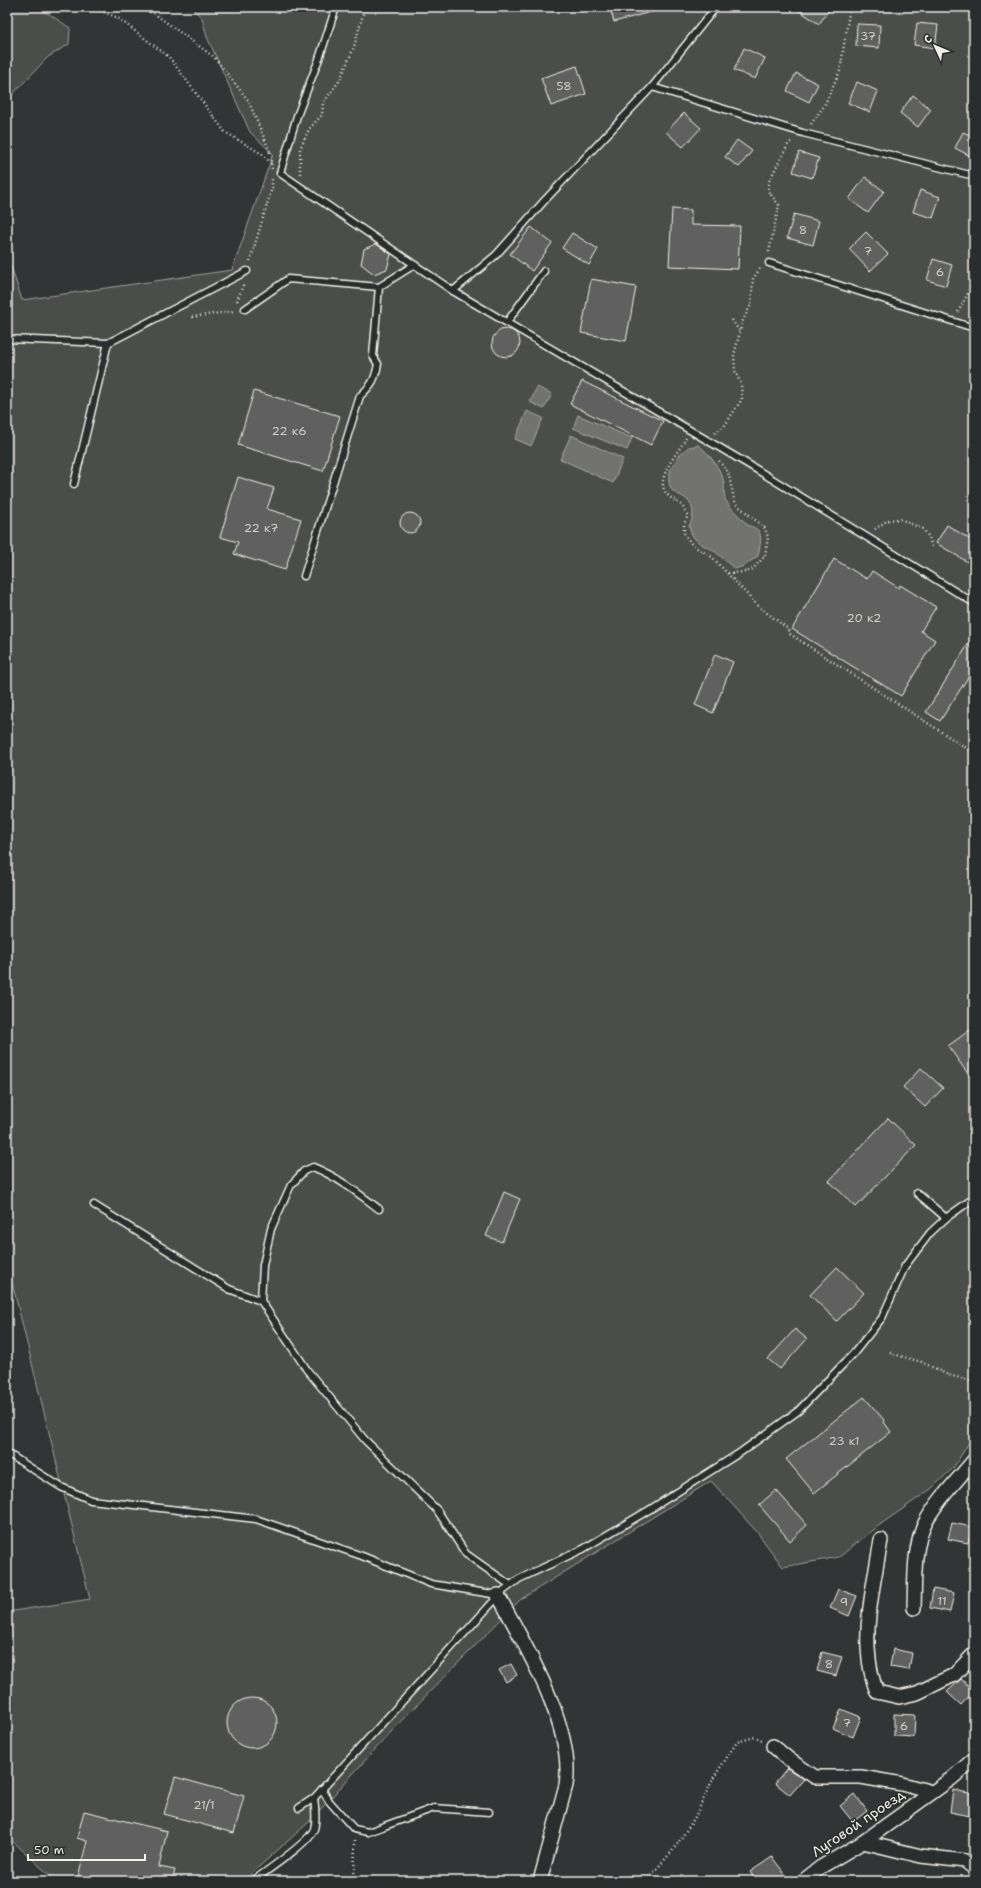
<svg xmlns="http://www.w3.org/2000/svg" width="981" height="1888" font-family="'Shantell Sans',sans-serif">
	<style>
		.green { fill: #4b4d4c; stroke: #a09f9a }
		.water { fill: #727370; stroke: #a6a5a0 }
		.building { fill: #5f605f; stroke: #f4f1e8 }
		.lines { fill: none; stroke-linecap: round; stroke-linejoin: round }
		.service-casing { stroke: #f4f1e8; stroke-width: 9 }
		.minor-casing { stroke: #f4f1e8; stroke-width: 16 }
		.path { stroke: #f4f1e8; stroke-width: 2.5; stroke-dasharray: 1 3; stroke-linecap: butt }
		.service { stroke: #2a2d2e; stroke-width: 6 }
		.minor { stroke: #2a2d2e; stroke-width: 13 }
		.path-bridge { stroke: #f4f1e8; stroke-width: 2.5; stroke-dasharray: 1 3; stroke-linecap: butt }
		.labels { text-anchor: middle; stroke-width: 3; stroke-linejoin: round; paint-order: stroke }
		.number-label { font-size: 12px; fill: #cfcdc6 }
		.street-label { font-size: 14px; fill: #f4f1e8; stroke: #2a2d2e }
	</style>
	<rect width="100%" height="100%" fill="#323535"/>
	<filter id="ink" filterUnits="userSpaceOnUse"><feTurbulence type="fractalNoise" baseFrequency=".025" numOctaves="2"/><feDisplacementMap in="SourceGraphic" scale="8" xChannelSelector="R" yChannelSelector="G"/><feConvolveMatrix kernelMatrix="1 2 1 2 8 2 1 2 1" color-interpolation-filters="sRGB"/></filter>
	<g filter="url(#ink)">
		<g class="green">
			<path d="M7,7C41,7 42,9 70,28L69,44L48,57L7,100Z"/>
			<path d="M191,7H974V1434L954,1467L931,1489L881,1524L839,1557L783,1567L757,1532L711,1481L521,1599L401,1721L308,1823L243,1881H56L7,1836V1612L90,1599L7,1262V254L22,300L232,270L273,154L250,132L207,37L202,18Z"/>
		</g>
		<g class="water">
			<path d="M537,387L552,394L544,409L530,402Z"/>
			<path d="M527,411L543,418L531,446L515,439Z"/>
			<path d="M578,415L632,438L627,450L573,428Z"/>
			<path d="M571,435L623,459L613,483L560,459Z"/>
			<path d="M698,445C707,450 723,472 724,483C725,489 723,494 726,501C730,508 743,520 749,526C766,529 760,544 758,556L744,566L735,569C729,565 724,559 718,554C704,543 694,546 689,526C694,516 695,506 685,498C681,495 675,494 672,490C662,477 677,454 689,447C692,446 696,446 698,445Z"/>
		</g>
		<g class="building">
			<path d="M610,7H654V11L614,22Z"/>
			<path d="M794,7H831L819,24Z"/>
			<path d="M917,23L938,25L935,48L914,45Z"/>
			<path d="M857,24L880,25L879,48L856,46Z"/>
			<path d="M744,48L765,58L755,79L734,70Z"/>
			<path d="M577,66L586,94L551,106L541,78Z"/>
			<path d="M796,73L818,84L809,102L787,91Z"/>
			<path d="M857,82L878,91L870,112L848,103Z"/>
			<path d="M913,95L931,109L918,127L900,113Z"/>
			<path d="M684,113L701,128L683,147L666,132Z"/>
			<path d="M963,132L974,137V158L955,148Z"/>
			<path d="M737,140L752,151L739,167L725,157Z"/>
			<path d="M799,152L819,158L812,178L793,172Z"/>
			<path d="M865,177L884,191L868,213L849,199Z"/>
			<path d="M920,190L940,197L933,218L913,212Z"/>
			<path d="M672,209L691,210V225L740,226L738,269L669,266Z"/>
			<path d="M794,214L819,221L813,245L787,238Z"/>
			<path d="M531,227L552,243L532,271L510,254Z"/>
			<path d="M866,232L888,254L870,271L849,249Z"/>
			<path d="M572,233L598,249L589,265L562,248Z"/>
			<path d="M376,244L391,254L387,269L374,274L361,264L364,249Z"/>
			<path d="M933,259L952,265L946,286L927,280Z"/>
			<path d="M591,279L636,287L626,341L581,333Z"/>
			<circle cx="506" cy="343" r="14"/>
			<path d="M582,381L663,421L651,445L570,404Z"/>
			<path d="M254,391L340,416L323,471L238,445Z"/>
			<path d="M238,477L274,488L267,509L301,519L285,570L234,554L238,542L220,537Z"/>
			<circle cx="410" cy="523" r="10"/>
			<path d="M947,525L974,542V566L936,543Z"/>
			<path d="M834,559L867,579L872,571L899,588L900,585L936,607L921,631L935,640L901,696L792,629Z"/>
			<path d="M974,635V668L940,721L926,712Z"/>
			<path d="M715,654L733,662L713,713L695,705Z"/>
			<path d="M974,1027V1082L948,1046Z"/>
			<path d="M921,1068L943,1088L925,1107L903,1087Z"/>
			<path d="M888,1118L916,1145L856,1207L829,1181Z"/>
			<path d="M504,1192L520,1199L502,1242L486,1236Z"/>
			<path d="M837,1267L864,1293L837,1321L810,1295Z"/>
			<path d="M795,1329L807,1339L780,1369L768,1359Z"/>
			<path d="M864,1397L885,1421L884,1422L891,1432L814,1493L786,1459Z"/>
			<path d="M776,1490L807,1525L790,1541L759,1505Z"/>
			<path d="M952,1523L972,1527L968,1543L948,1539Z"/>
			<path d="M838,1589L857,1596L849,1616L830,1608Z"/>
			<path d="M933,1589L954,1593L950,1612L930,1608Z"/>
			<path d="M893,1649L912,1653L909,1670L890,1667Z"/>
			<path d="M822,1652L842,1657L836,1676L817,1671Z"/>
			<path d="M511,1664L517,1675L506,1682L499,1670Z"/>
			<path d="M961,1679L974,1691L961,1705L947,1692Z"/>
			<circle cx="252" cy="1723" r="25"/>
			<path d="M841,1709L861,1717L853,1737L833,1728Z"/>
			<path d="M894,1714L915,1715L914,1737L894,1736Z"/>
			<path d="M787,1768L804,1779L790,1795L775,1783Z"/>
			<path d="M175,1777L244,1796L234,1833L164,1814Z"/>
			<path d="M953,1790L974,1794L970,1816L950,1812Z"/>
			<path d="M855,1794L867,1811L853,1822L840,1806Z"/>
			<path d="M84,1811L167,1831L159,1867L175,1870L172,1881H77L87,1841L77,1838Z"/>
			<path d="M772,1857L790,1881H756L750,1872Z"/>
		</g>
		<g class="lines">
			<g class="service-casing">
				<g id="service">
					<path d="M336,7L319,59L297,116L280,173L453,291L751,466L974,603"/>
					<path d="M652,87L803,133L974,176"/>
					<path d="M769,263L974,328"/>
					<path d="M453,291L496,255L545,200L652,87L716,7"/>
					<path d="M245,309L288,279L379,287"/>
					<path d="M507,322L544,271"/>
					<path d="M7,339L108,343L247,271"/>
					<path d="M74,484L108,343"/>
					<path d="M304,576L360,396C372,385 375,380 378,364L373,356L379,287L414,265"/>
					<path d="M917,1193L946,1218"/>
					<path d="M94,1205L229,1289L261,1301"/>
					<path d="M379,1209C358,1193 338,1177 313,1167L304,1171L291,1185L271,1229L263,1265L261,1301L307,1370L365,1440L437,1510L466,1554L510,1585"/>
					<path d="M7,1453L61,1487L91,1500L256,1519L362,1556L431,1584L498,1595"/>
					<path d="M322,1789L329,1801L354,1829L368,1832L434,1808L489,1812"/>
					<path d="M299,1808L314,1798L503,1591L519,1579L583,1549L649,1510L741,1452L798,1411L854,1353L882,1318L905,1266L930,1233L946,1218L974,1198"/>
					<path d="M253,1881C266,1871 310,1842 314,1829C317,1819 315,1808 314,1798"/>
				</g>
			</g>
			<g class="minor-casing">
				<g id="minor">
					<path d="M881,1540C873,1590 858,1643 877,1692L899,1697L917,1693L954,1675L974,1654"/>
					<path d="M498,1595C525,1645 575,1728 566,1785L540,1881"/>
					<path d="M914,1608C915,1581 913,1548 925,1523C937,1500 957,1481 974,1460"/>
					<path d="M773,1746L791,1761L815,1777H861L902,1784L932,1792"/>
					<path d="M863,1842L921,1856L965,1861L974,1868"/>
					<path d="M803,1881L821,1867L863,1842L951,1779L974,1759"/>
				</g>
			</g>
			<g class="path">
				<path d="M93,7L118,18L169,57L225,132L262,154L272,164"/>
				<path d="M139,7L152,12L214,57L248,100L270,152"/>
				<path d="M811,124L824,106L840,71L850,7"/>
				<path d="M300,174V149L309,129L322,115L323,103L340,80L354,47L365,7"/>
				<path d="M769,252L779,205L768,191L769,181L789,143L793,141"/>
				<path d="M250,261L272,188V179"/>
				<path d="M237,301L243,285"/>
				<path d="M958,312L974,282"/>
				<path d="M192,317L235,311"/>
				<path d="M732,320L740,332"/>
				<path d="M715,433L725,425L742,399L741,384L735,371L734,355L743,320L751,305L753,279L761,267"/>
				<path d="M686,438C679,452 653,479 667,494C676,504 680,499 688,516L684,524V533L692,545L712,557L759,607L787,628L790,634L974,753"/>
				<path d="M719,461L728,472L735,503L765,528L768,537L765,556L753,569L746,572L728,573"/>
				<path d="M875,529L888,520L900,519L923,529L929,537L932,547"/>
				<path d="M890,1353L922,1362L948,1375L974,1381"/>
				<path d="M354,1881L355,1840"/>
				<path d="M646,1881L674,1849L694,1819L714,1777L737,1742L755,1737L762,1740"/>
			</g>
			<use href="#service" class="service"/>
			<use href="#minor" class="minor"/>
			<path class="path-bridge" d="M270,152L272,170"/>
		</g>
	</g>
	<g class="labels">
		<g class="number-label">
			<text x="868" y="40">37</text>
			<text x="564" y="90">58</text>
			<text x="803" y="234">8</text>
			<text x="868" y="255">7</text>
			<text x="940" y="276">6</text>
			<text x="289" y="435">22 к6</text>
			<text x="261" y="532">22 к7</text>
			<text x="864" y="622">20 к2</text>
			<text x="844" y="1445">23 к1</text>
			<text x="942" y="1605">11</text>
			<text x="844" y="1606">9</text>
			<text x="829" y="1668">8</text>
			<text x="847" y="1727">7</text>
			<text x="904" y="1730">6</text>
			<text x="204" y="1809">21/1</text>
		</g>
		<g class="street-label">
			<text transform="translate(858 1823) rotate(-34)" y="5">Луговой проезд</text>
		</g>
	</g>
	<rect width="981" height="1888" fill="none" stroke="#2a2d2e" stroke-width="24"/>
	<rect x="12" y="12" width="957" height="1864" fill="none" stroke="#f4f1e8" stroke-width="1.5" filter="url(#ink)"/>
	<g transform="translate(935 46) rotate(314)" stroke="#2a2d2e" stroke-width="3" paint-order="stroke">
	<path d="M0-3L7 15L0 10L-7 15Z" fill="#f4f1e8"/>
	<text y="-6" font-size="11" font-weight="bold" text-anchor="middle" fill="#f4f1e8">С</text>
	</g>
	<path d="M28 1854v6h117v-6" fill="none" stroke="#f4f1e8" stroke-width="2"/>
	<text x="34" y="1854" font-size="12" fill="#f4f1e8" stroke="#2a2d2e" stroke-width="3" paint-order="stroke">50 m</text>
</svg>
